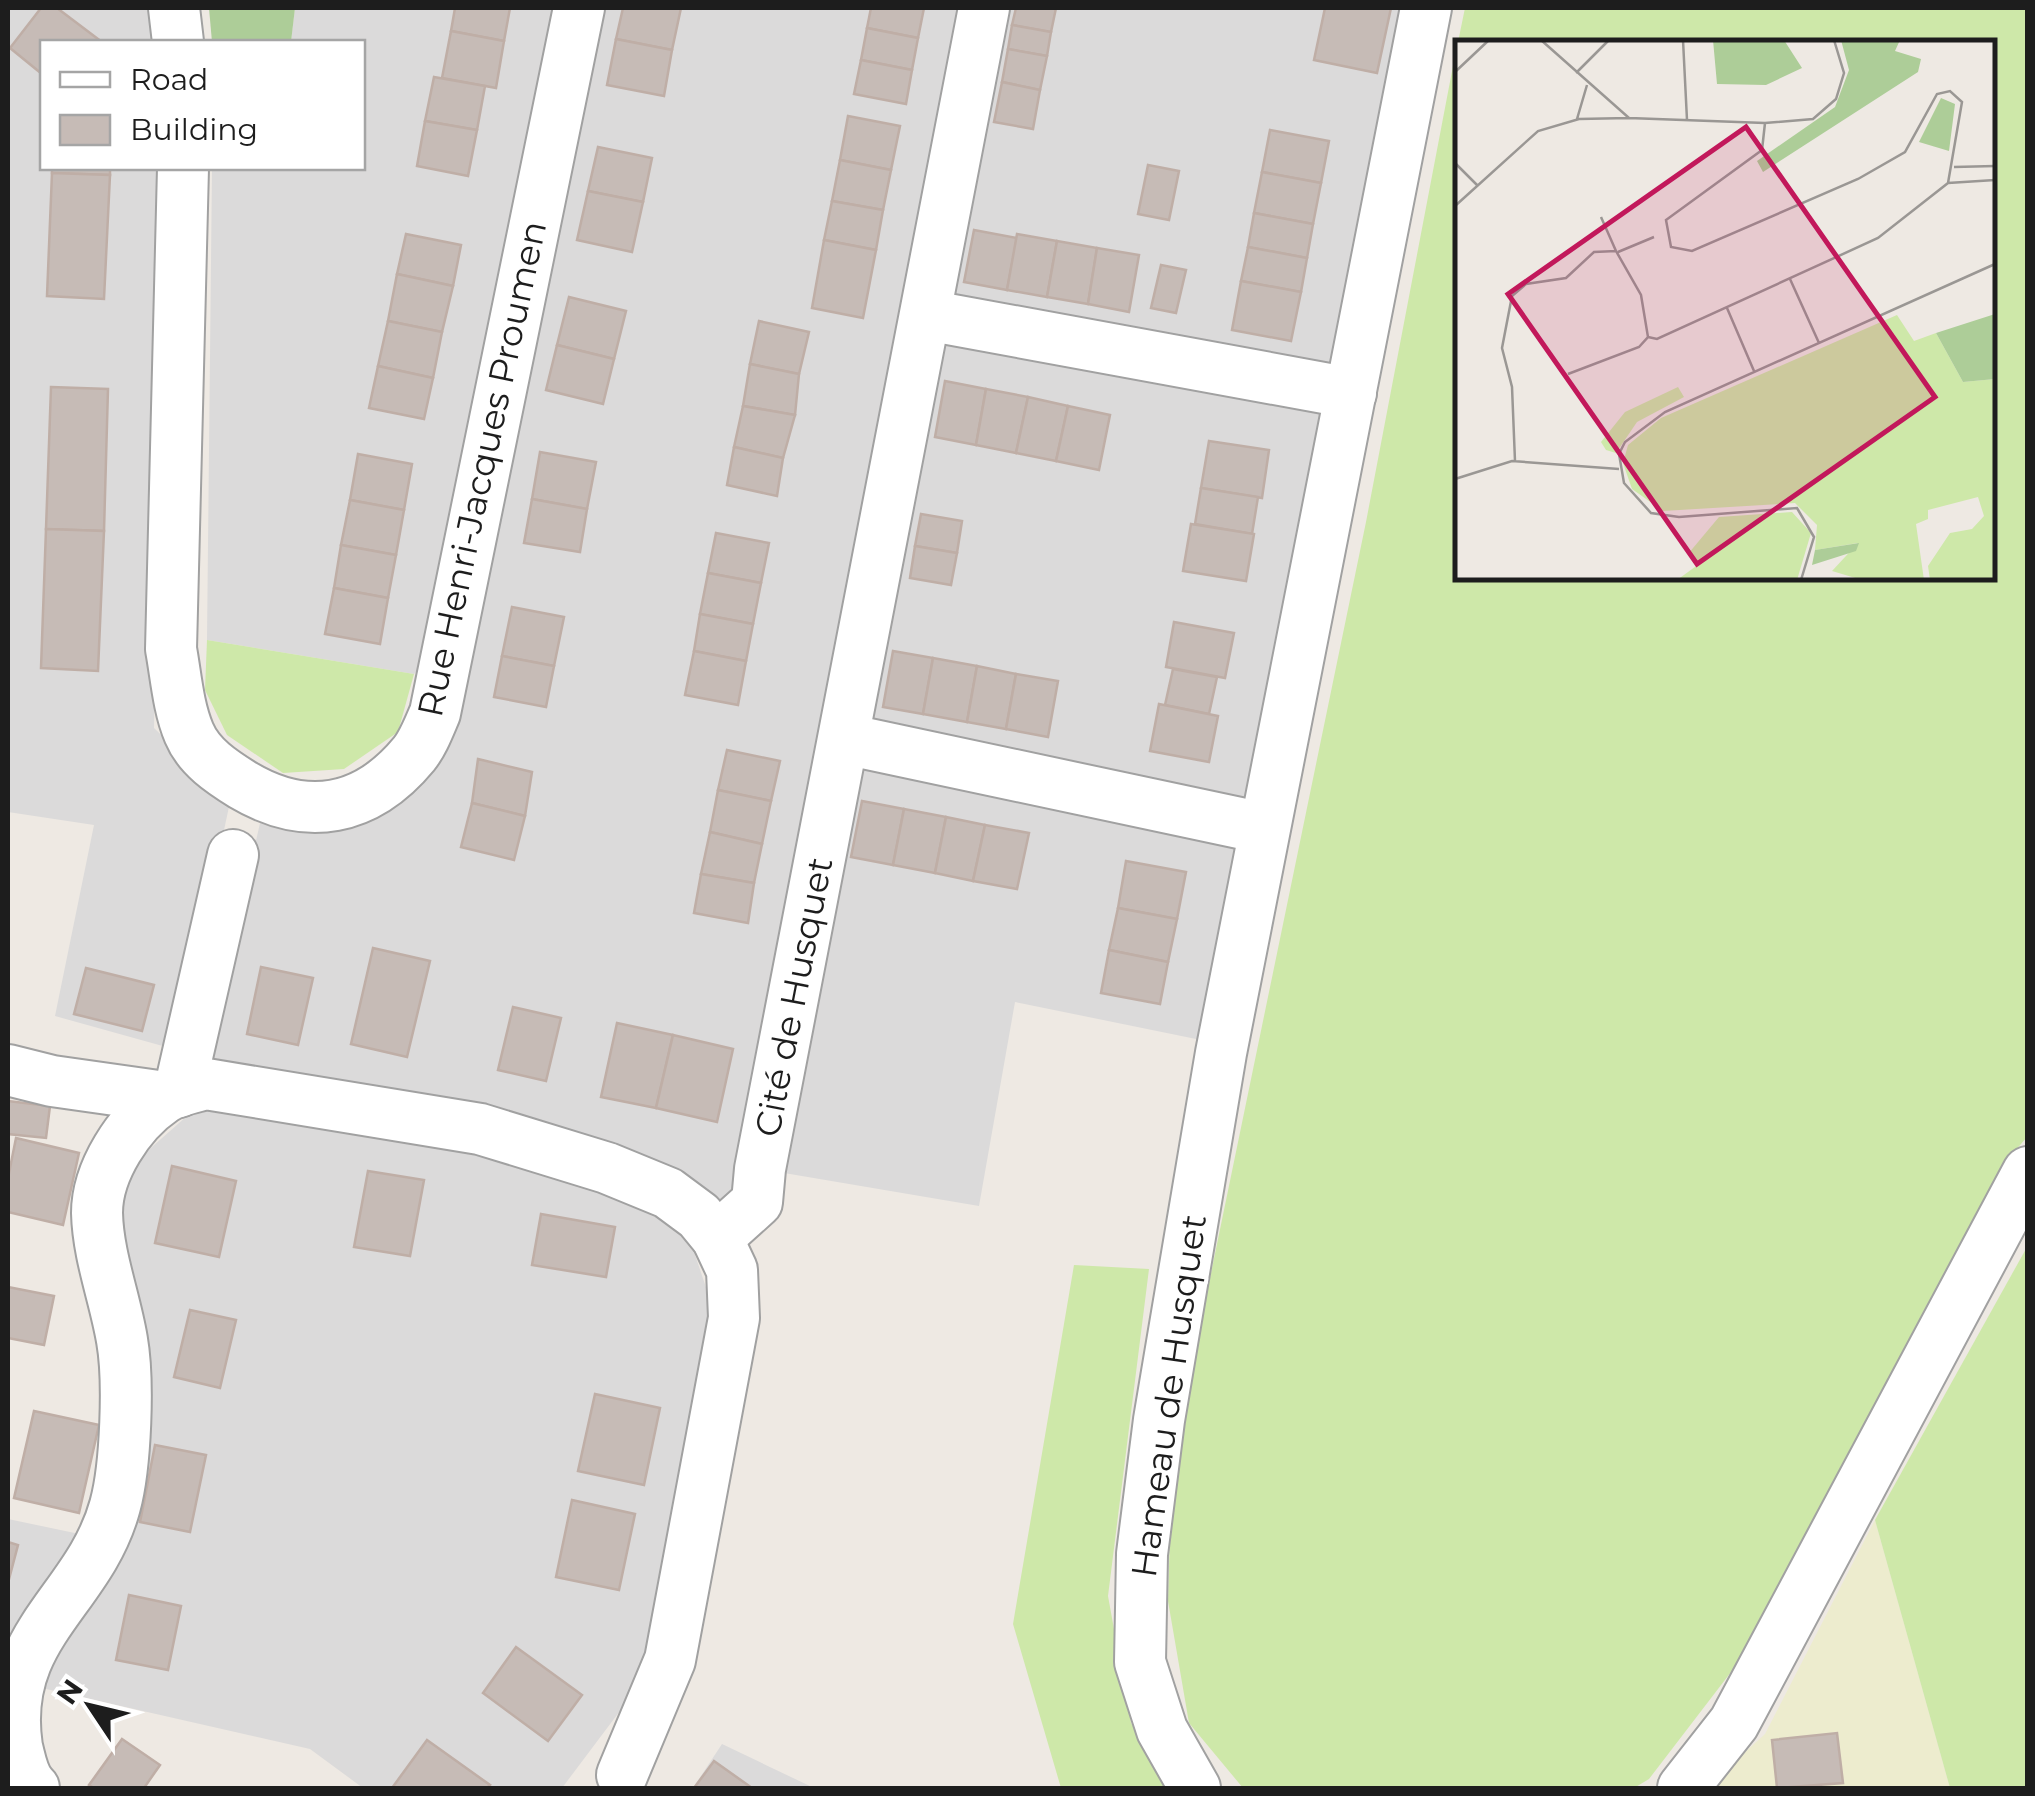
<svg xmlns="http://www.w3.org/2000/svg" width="2035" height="1796" font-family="Montserrat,sans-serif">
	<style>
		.residential { fill: #dbdada }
		.farmland { fill: #edecce }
		.grass { fill: #cee8a9 }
		.forest { fill: #adcd98 }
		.building { fill: #c6bbb6; stroke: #bfaea6; stroke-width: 2.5 }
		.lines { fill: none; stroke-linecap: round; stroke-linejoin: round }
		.street-casing { stroke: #a1a1a1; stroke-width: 54 }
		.street { stroke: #fff; stroke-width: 50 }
		.labels { text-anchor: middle; stroke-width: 8; stroke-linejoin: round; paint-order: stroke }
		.street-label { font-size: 35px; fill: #1d1d1d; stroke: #fff }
		.inset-road { fill: none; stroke: #9a9794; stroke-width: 2.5 }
		.view { fill: #c2185b; fill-opacity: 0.15; stroke: #c2185b; stroke-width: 5 }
		.inset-edge { fill: none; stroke: #1d1d1d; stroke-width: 5 }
	</style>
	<rect width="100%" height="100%" fill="#eee9e3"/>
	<g class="residential">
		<path d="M8,8H154L158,42H42V168H163L154,728L230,802L177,1050L55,1016L94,825L8,812Z"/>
		<path d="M295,8H555L426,662L414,674L207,640L212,168H362V42H291Z"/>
		<path d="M595,8H969L734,1246L688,1181L205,1064L263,810L403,788Z"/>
		<path d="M997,8H1408L1330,373L938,304Z"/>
		<path d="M936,336L1329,410L1244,808L861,729Z"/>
		<path d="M852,758L1246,842L1201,1040L1015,1002L979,1206L760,1169Z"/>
		<path d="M196,1108L396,1124L601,1186L687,1231L718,1323L641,1683L562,1788H363L310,1749L33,1686L90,1588L118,1177Z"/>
		<path d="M8,1519L89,1536L8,1656Z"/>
		<path d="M722,1744L814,1788H693Z"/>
	</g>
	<path class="farmland" d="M1875,1520L1950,1788H1706L1765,1734Z"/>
	<g class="grass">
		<path d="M1465,8H2027V1137L2008,1159L1932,1296L1741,1659L1649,1779L1634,1788H1243L1189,1723L1168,1601L1172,1462L1366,522L1457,45L1458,578H1992V42H1458Z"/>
		<path d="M207,640L414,674L398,732L344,769L283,773L227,735L205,690Z"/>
		<path d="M2027,1247V1787L1950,1788L1875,1520Z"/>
		<path d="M1074,1265L1149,1269L1108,1596L1131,1723L1173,1788H1061L1013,1624Z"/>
	</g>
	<path class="forest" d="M209,8H295L291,42H212Z"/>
	<g class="building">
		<path d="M41,8H57L102,42H42V74L10,48Z"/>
		<path d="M455,8H510L504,41L451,31Z"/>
		<path d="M623,8H681L672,50L616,39Z"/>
		<path d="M871,8H924L918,38L867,28Z"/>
		<path d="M1016,8H1056L1051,32L1012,25Z"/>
		<path d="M1325,8H1391L1377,73L1314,60Z"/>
		<path d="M1012,25L1051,32L1047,56L1008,49Z"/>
		<path d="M867,28L918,38L912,70L861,60Z"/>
		<path d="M451,31L504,41L496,88L442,78Z"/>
		<path d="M616,39L672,50L664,96L607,85Z"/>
		<path d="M1008,49L1047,56L1040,90L1002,82Z"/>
		<path d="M861,60L912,70L906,104L854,94Z"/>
		<path d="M434,77L485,86L477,130L425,121Z"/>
		<path d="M1002,82L1040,90L1033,129L994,122Z"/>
		<path d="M848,116L900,126L891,170L840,160Z"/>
		<path d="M425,121L477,130L468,176L417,166Z"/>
		<path d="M1270,130L1329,141L1321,183L1262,172Z"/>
		<path d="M598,147L652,158L643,202L588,191Z"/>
		<path d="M840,160L891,170L883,210L832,201Z"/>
		<path d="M1148,165L1179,171L1169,220L1138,214Z"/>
		<path d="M52,168H110V175L52,173Z"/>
		<path d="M1262,172L1321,183L1313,224L1254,213Z"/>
		<path d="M52,173L110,175L104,299L47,296Z"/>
		<path d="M588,191L643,202L632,252L577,240Z"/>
		<path d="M832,201L883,210L876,250L824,240Z"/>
		<path d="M1254,213L1313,224L1307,258L1248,247Z"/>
		<path d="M974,230L1017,238L1007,290L964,282Z"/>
		<path d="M406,234L461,245L453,286L397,274Z"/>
		<path d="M1017,234L1057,241L1047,297L1007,290Z"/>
		<path d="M824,240L876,250L863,318L812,308Z"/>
		<path d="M1057,241L1097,248L1088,304L1047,297Z"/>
		<path d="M1248,247L1307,258L1301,292L1241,281Z"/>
		<path d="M1097,248L1139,255L1129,312L1088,304Z"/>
		<path d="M1161,265L1186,270L1176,313L1151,308Z"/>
		<path d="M397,274L453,286L442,332L388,321Z"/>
		<path d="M1241,281L1301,292L1291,341L1232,330Z"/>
		<path d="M569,297L626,311L614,359L557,345Z"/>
		<path d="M388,321L442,332L433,378L378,366Z"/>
		<path d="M759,321L809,332L799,374L750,364Z"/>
		<path d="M557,345L614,359L603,404L546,390Z"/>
		<path d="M750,364L799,374L795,415L743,406Z"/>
		<path d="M378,366L433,378L424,419L369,408Z"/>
		<path d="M945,381L986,389L976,445L935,437Z"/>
		<path d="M51,387L108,389L104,531L46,529Z"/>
		<path d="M986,389L1028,397L1016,453L976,445Z"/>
		<path d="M1028,397L1068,406L1056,461L1016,453Z"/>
		<path d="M743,406L795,415L783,458L734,447Z"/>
		<path d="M1068,406L1110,415L1099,470L1056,461Z"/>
		<path d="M1209,441L1269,450L1262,498L1201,488Z"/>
		<path d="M734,447L783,458L777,496L727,485Z"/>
		<path d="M540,452L596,462L587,509L532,499Z"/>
		<path d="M358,454L412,464L404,510L350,500Z"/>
		<path d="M1201,488L1258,497L1252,534L1195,524Z"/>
		<path d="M532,499L587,509L580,552L524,543Z"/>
		<path d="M350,500L404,510L396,555L341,545Z"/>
		<path d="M921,514L962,521L957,553L915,546Z"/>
		<path d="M1191,524L1254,534L1246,581L1183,571Z"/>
		<path d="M46,529L104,531L98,671L41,668Z"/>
		<path d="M716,533L769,543L761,583L708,573Z"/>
		<path d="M341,545L396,555L388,598L334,588Z"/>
		<path d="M915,546L957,553L951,585L910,578Z"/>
		<path d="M708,573L761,583L753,624L700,614Z"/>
		<path d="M334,588L388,598L380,644L325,634Z"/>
		<path d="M512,607L564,617L554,666L502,656Z"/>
		<path d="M700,614L753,624L746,661L694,651Z"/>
		<path d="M1174,622L1234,633L1225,678L1166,667Z"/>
		<path d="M694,651L746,661L738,705L685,695Z"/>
		<path d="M893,651L933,658L923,714L883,707Z"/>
		<path d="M502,656L554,666L546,707L494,697Z"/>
		<path d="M933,658L977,666L967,722L923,714Z"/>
		<path d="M977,666L1016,674L1006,729L967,722Z"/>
		<path d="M1173,669L1217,677L1209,714L1165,705Z"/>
		<path d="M1016,674L1058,681L1048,737L1006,729Z"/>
		<path d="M1159,704L1218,716L1209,762L1150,751Z"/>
		<path d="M727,750L780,761L771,801L718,790Z"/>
		<path d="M478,759L532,772L525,816L472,803Z"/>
		<path d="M718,790L771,801L762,844L710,832Z"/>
		<path d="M862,801L904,809L893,865L851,857Z"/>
		<path d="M472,803L525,816L514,860L461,847Z"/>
		<path d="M904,809L946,817L935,873L893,865Z"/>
		<path d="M946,817L985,825L973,881L935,873Z"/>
		<path d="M985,825L1029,833L1017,889L973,881Z"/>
		<path d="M710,832L762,844L754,883L701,874Z"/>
		<path d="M1126,861L1186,872L1177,919L1118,908Z"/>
		<path d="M701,874L754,883L748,923L694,913Z"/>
		<path d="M1118,908L1177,919L1168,962L1109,950Z"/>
		<path d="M373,948L430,961L407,1057L351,1044Z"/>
		<path d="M1109,950L1168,962L1160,1004L1101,993Z"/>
		<path d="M261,967L313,978L298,1045L247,1034Z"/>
		<path d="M86,968L154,985L142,1031L74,1014Z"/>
		<path d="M513,1007L561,1018L546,1081L498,1070Z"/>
		<path d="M617,1023L673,1035L656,1108L601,1097Z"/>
		<path d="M673,1035L733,1049L717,1122L656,1108Z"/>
		<path d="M8,1101L50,1106L46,1138L8,1134Z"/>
		<path d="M16,1138L79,1153L63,1225L8,1212V1178Z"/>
		<path d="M172,1166L236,1181L219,1257L155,1243Z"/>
		<path d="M368,1171L424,1180L410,1256L354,1247Z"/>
		<path d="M541,1214L615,1227L606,1277L532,1265Z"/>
		<path d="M8,1287L54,1296L44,1345L8,1338Z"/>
		<path d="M190,1310L236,1320L220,1388L174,1377Z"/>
		<path d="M595,1394L660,1408L644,1485L578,1471Z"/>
		<path d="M34,1411L99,1425L79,1513L14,1498Z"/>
		<path d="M155,1445L206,1455L190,1532L140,1522Z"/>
		<path d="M572,1500L635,1514L619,1590L556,1577Z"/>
		<path d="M8,1542L18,1545L8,1583Z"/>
		<path d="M129,1595L181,1606L168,1670L116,1660Z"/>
		<path d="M516,1647L582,1695L548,1741L483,1693Z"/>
		<path d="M1837,1733L1843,1783L1777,1788L1772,1740Z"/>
		<path d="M122,1739L160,1765L144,1788H94L89,1785Z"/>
		<path d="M427,1740L490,1785L487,1788H392Z"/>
		<path d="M714,1761L752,1788H694Z"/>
	</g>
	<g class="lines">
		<g class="street-casing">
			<g id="street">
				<path d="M174,8L178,42"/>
				<path d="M183,168L171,649C176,676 178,707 189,733C199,757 222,772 243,785C307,823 367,811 414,754C423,743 429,727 435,713L579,8"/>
				<path d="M926,315L1351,393"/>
				<path d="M845,739L1263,828"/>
				<path d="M8,1070L52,1081L165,1097"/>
				<path d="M179,1092L233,855"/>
				<path d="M717,1238L757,1202L760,1169L984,8"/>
				<path d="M34,1788C23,1778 21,1762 17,1747C0,1634 89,1601 115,1506C126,1466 129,1380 122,1340C115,1298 98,1256 97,1213C97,1171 129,1122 163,1099C174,1091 192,1088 206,1084L480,1129L607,1168L668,1193L699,1216L717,1238L732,1270L734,1318L670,1660L622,1775"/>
				<path d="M1195,1788L1162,1730L1140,1662L1142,1554L1159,1420L1221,1053L1426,8"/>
				<path d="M1683,1788L1734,1723L2028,1172"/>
			</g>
		</g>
		<use href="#street" class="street"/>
	</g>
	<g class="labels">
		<g class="street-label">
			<text transform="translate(482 469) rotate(-78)" y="12">Rue Henri-Jacques Proumen</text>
			<text transform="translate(794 997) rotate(-79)" y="12">Cité de Husquet</text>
			<text transform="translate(1169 1396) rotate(-82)" y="12">Hameau de Husquet</text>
		</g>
	</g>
	<g transform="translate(1455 40)">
		<rect width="540" height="540" fill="#eee9e3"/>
		<path d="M442,275L459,301L481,293L508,342L540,339V540H475L473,526L495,493L517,489L529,476L523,457L473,470V479L461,484L469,540H407L377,531L403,503L360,510L362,485L340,463L208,471L177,449L168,423L173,405L206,378ZM223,347L229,357L182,382L161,413L151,410L146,402L170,372ZM337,472L356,493L342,540H222L244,524L233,514L264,477Z" fill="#cee8a9"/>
		<path d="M258,0H329L347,28L311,45L262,44ZM386,0H445L440,11L466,19L463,32L308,132L302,121L380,67L394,30ZM486,58L500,64L494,111L464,102ZM540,274V339L508,342L481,293ZM404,503L401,511L357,525L360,510Z" fill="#adcd98"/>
		<path class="inset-road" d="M86,0L174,78L310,83L358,79L381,59L389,33L379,0M228,0L232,80M0,32L34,0M121,33L154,0M122,79L132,45M0,123L22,145M499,127L540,126M493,143L540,140M0,166L83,91L124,79L174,78M146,177L161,211M163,212L199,197M335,239L364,303M272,268L299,331M193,297L202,299L423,198L493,143L507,62L495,51L482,54L450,112L403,139L237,211L216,207L211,180L307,110L310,83M60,421L57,347L47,308L57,256L71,244L111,238L139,212L161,211L186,255L193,297L184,307L113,334M0,439L57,421L164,429M346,540L359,497L342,468L224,477L196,473L169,443L164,414L170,402L210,372L540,224"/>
		<path class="view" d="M291,87L480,357L242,524L53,254Z"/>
		<rect width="540" height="540" class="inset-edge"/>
	</g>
	<rect width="2035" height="1796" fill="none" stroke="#1d1d1d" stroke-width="20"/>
	<rect x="40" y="40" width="325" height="130" fill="#ffffff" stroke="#a5a5a5" stroke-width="2.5"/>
	<rect x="60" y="72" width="50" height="15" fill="#ffffff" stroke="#a5a5a5" stroke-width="2.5"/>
	<text x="130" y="90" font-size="30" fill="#1d1d1d">Road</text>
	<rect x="60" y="115" width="50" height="30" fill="#c6bbb6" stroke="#a5a5a5" stroke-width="2.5"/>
	<text x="130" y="140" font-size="30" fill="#1d1d1d">Building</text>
	<g transform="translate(90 1706) rotate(305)" stroke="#ffffff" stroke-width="8" paint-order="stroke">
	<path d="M0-8L18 38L0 25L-18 38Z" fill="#1d1d1d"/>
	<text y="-15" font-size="28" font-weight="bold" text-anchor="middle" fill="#1d1d1d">N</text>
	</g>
</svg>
